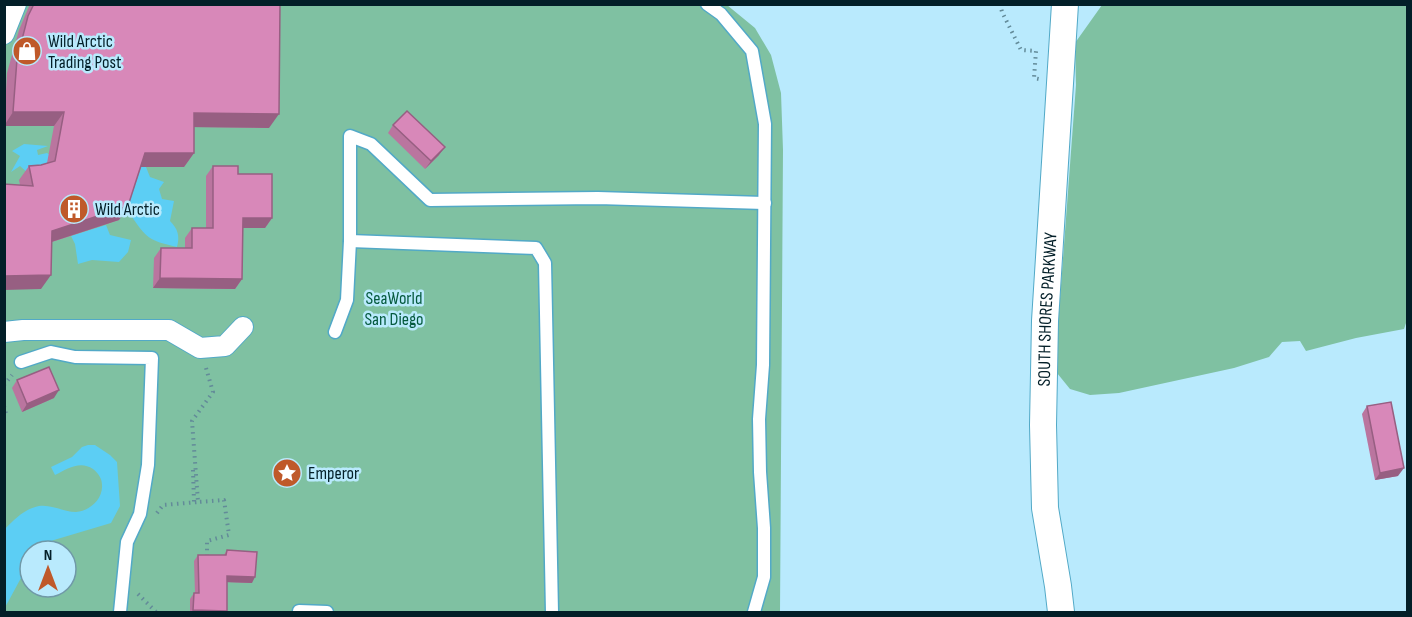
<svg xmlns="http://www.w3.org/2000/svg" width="1412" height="617" font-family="'Sofia Sans Condensed',sans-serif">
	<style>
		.green { fill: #7fc1a2; fill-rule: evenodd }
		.water { fill: #5ccef4 }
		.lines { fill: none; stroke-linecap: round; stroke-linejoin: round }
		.service-casing { stroke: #52a9c7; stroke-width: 15 }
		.pedestrian-casing { stroke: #52a9c7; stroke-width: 22 }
		.minor-casing { stroke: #52a9c7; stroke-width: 28 }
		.path { stroke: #638b99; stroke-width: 4; stroke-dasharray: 1.5 4.5; stroke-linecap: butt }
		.service { stroke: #fff; stroke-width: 12 }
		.pedestrian { stroke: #fff; stroke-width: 20 }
		.minor { stroke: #fff; stroke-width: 26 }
		.wall { fill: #ba759f }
		.shaded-wall { fill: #975f82 }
		.building { fill: #d888b9; stroke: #975f82; stroke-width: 1.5 }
		.labels { text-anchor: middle; stroke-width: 5; stroke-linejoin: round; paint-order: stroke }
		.poi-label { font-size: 18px; fill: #031f28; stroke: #b9eafd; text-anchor: start }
		.park-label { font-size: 18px; fill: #055a3e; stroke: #b9eafd }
		.street-label { font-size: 18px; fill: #031f28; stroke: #b9eafd }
	</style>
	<rect width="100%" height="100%" fill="#b9eafd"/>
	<g class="green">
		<path d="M4,5H727L755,28L771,55L781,93L783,150L780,612H5ZM30,551H66V587H30Z"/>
		<path d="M1102,5H1407L1408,312L1407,320L1404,329L1356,338L1306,351L1300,341L1282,342L1269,357L1234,368L1119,393L1090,395L1070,389L1057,373L1056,352L1076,85L1075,43Z"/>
	</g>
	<g class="water">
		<path d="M24,144L48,146L37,150L38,155L47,153L54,158L51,167L29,174L20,166L11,172L20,156L12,151Z"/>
		<path d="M135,167H146L150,177L164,182L159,189L162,199L174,201L170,221C178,229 180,236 177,247C148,240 147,239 130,214L132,208L123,205Z"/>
		<path d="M106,225L110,235L131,240L128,252L119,262L92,260L78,264L75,244L71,236Z"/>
		<path d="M88,445H95L110,455L117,462L120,506L111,523L54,540L30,551L27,554L28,565L8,602L5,607V529C15,519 24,509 39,506C51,504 64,512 76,512C90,511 103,499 102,485C102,478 98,473 93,469C80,460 67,469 55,475L51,467L72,457L82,447Z"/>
	</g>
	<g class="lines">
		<g class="service-casing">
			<g id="service">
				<path d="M707,4L721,14L752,51L765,124L763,365L759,419L760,472L764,528V577L754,612"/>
				<path d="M350,241L536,248L545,263L552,612"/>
				<path d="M335,332L347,300L350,241V136L371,144L430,200L598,198L765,203"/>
				<path d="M21,362L51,352L75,357L152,358L148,465L140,514L127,542L120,612"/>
				<path d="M299,611L327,612"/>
			</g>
		</g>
		<g class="pedestrian-casing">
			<g id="pedestrian">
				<path d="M4,34L16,4"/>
				<path d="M4,332L23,330H169L200,348L225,346L243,327"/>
			</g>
		</g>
		<g class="minor-casing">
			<g id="minor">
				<path id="s1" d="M1061,612L1058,586L1045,508L1043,425L1045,321L1065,4"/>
			</g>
		</g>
		<g class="path">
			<path d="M1000,4L1002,12L1021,50L1036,51L1034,78L1039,79"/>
			<path d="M206,368L213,392L192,421L198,502L224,500L229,535L207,541V560"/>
			<path d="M4,385L12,375"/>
			<path d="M4,406L6,414L4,415"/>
			<path d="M193,470L194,502"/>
			<path d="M157,513L163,505L198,502"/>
			<path d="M138,594L156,612"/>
		</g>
		<use href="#service" class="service"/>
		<use href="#pedestrian" class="pedestrian"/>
		<use href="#minor" class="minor"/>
	</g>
	<g class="wall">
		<path d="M30,4H280L269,128L194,127V153L184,167H141L128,206L119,220L52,242L41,289L19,180L29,166L41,165L47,163L54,126H4L7,73L19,30Z"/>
		<path d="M393,125L439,155L425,169L388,133Z"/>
		<path d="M213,166L238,174L272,218L265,228H243L242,279L235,289L153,288L154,258L161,248H185V238L192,228H206V176Z"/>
		<path d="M17,380L54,398L22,412L12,388Z"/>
		<path d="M1367,406L1398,476L1375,480L1362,414Z"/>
		<path d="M227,550L252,583L227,582L225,612H190V599L194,593H195L194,561L198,555H224Z"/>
	</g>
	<g class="shaded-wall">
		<path d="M13,112H64L54,126H4Z"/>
		<path d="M194,113L279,114L269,128L184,127Z"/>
		<path d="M445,147L439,155L425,169L431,161Z"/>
		<path d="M145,153H194L184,167H135Z"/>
		<path d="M128,206L119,220L42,245L52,231Z"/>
		<path d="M243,218H272L265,228H236Z"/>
		<path d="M51,275L41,289L4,290V276Z"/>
		<path d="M160,278L242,279L235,289L153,288Z"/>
		<path d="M59,390L54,398L22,412L27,404Z"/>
		<path d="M1404,468L1398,476L1375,480L1380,473Z"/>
		<path d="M227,576L255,577L252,583L223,582Z"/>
		<path d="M193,610L227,611L225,612H192Z"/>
	</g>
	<g class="building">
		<path d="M34,4H280L279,114L194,113V153H145L128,206L52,231L51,275L4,276V184L33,186L29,166L41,165L55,161L64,112H13L17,59L28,16Z"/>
		<path d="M407,111L445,147L431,161L393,125Z"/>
		<path d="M213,166H238V174H272V218H243L242,279L160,278L161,248H192V228H213Z"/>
		<path d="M49,367L59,390L27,404L17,380Z"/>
		<path d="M1391,402L1404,468L1380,473L1367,406Z"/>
		<path d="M227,550L257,552L255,577L227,576V611L193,610L194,593H199L198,555H226Z"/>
	</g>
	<defs>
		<g id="shop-disc" transform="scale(1.5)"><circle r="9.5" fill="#bf592a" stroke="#b9eafd"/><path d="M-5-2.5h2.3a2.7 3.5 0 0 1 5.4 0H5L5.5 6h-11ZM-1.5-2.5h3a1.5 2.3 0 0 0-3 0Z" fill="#fff"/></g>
		<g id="building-disc" transform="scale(1.5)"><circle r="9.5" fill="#bf592a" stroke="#b9eafd"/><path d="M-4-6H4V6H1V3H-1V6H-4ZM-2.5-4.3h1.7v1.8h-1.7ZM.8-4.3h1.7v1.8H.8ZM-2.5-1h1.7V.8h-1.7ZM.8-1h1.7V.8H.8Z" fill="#fff"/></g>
		<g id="sight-disc" transform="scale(1.5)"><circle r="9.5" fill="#bf592a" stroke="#b9eafd"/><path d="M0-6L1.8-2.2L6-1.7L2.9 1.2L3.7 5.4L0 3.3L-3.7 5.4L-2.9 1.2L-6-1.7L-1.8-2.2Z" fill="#fff"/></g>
	</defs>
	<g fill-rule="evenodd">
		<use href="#shop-disc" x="27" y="51"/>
		<use href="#building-disc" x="74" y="209"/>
		<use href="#sight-disc" x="287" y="473"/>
	</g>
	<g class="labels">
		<g class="poi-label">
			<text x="48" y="47">Wild Arctic<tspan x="48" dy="21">Trading Post</tspan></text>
			<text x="95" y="215">Wild Arctic</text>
			<text x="308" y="479">Emperor</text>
		</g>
		<g class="park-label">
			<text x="394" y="304">SeaWorld<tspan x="394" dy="21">San Diego</tspan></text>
		</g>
		<g class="street-label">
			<text dy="6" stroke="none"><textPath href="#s1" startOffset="304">SOUTH SHORES PARKWAY</textPath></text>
		</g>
	</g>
	<rect width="1412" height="617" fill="none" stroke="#031f28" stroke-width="12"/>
	<g transform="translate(48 569)"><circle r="28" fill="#b9eafd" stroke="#7099a8" stroke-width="1.5"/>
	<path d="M0-4.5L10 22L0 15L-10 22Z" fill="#bf592a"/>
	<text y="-9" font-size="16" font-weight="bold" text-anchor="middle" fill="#031f28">N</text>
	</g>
</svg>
